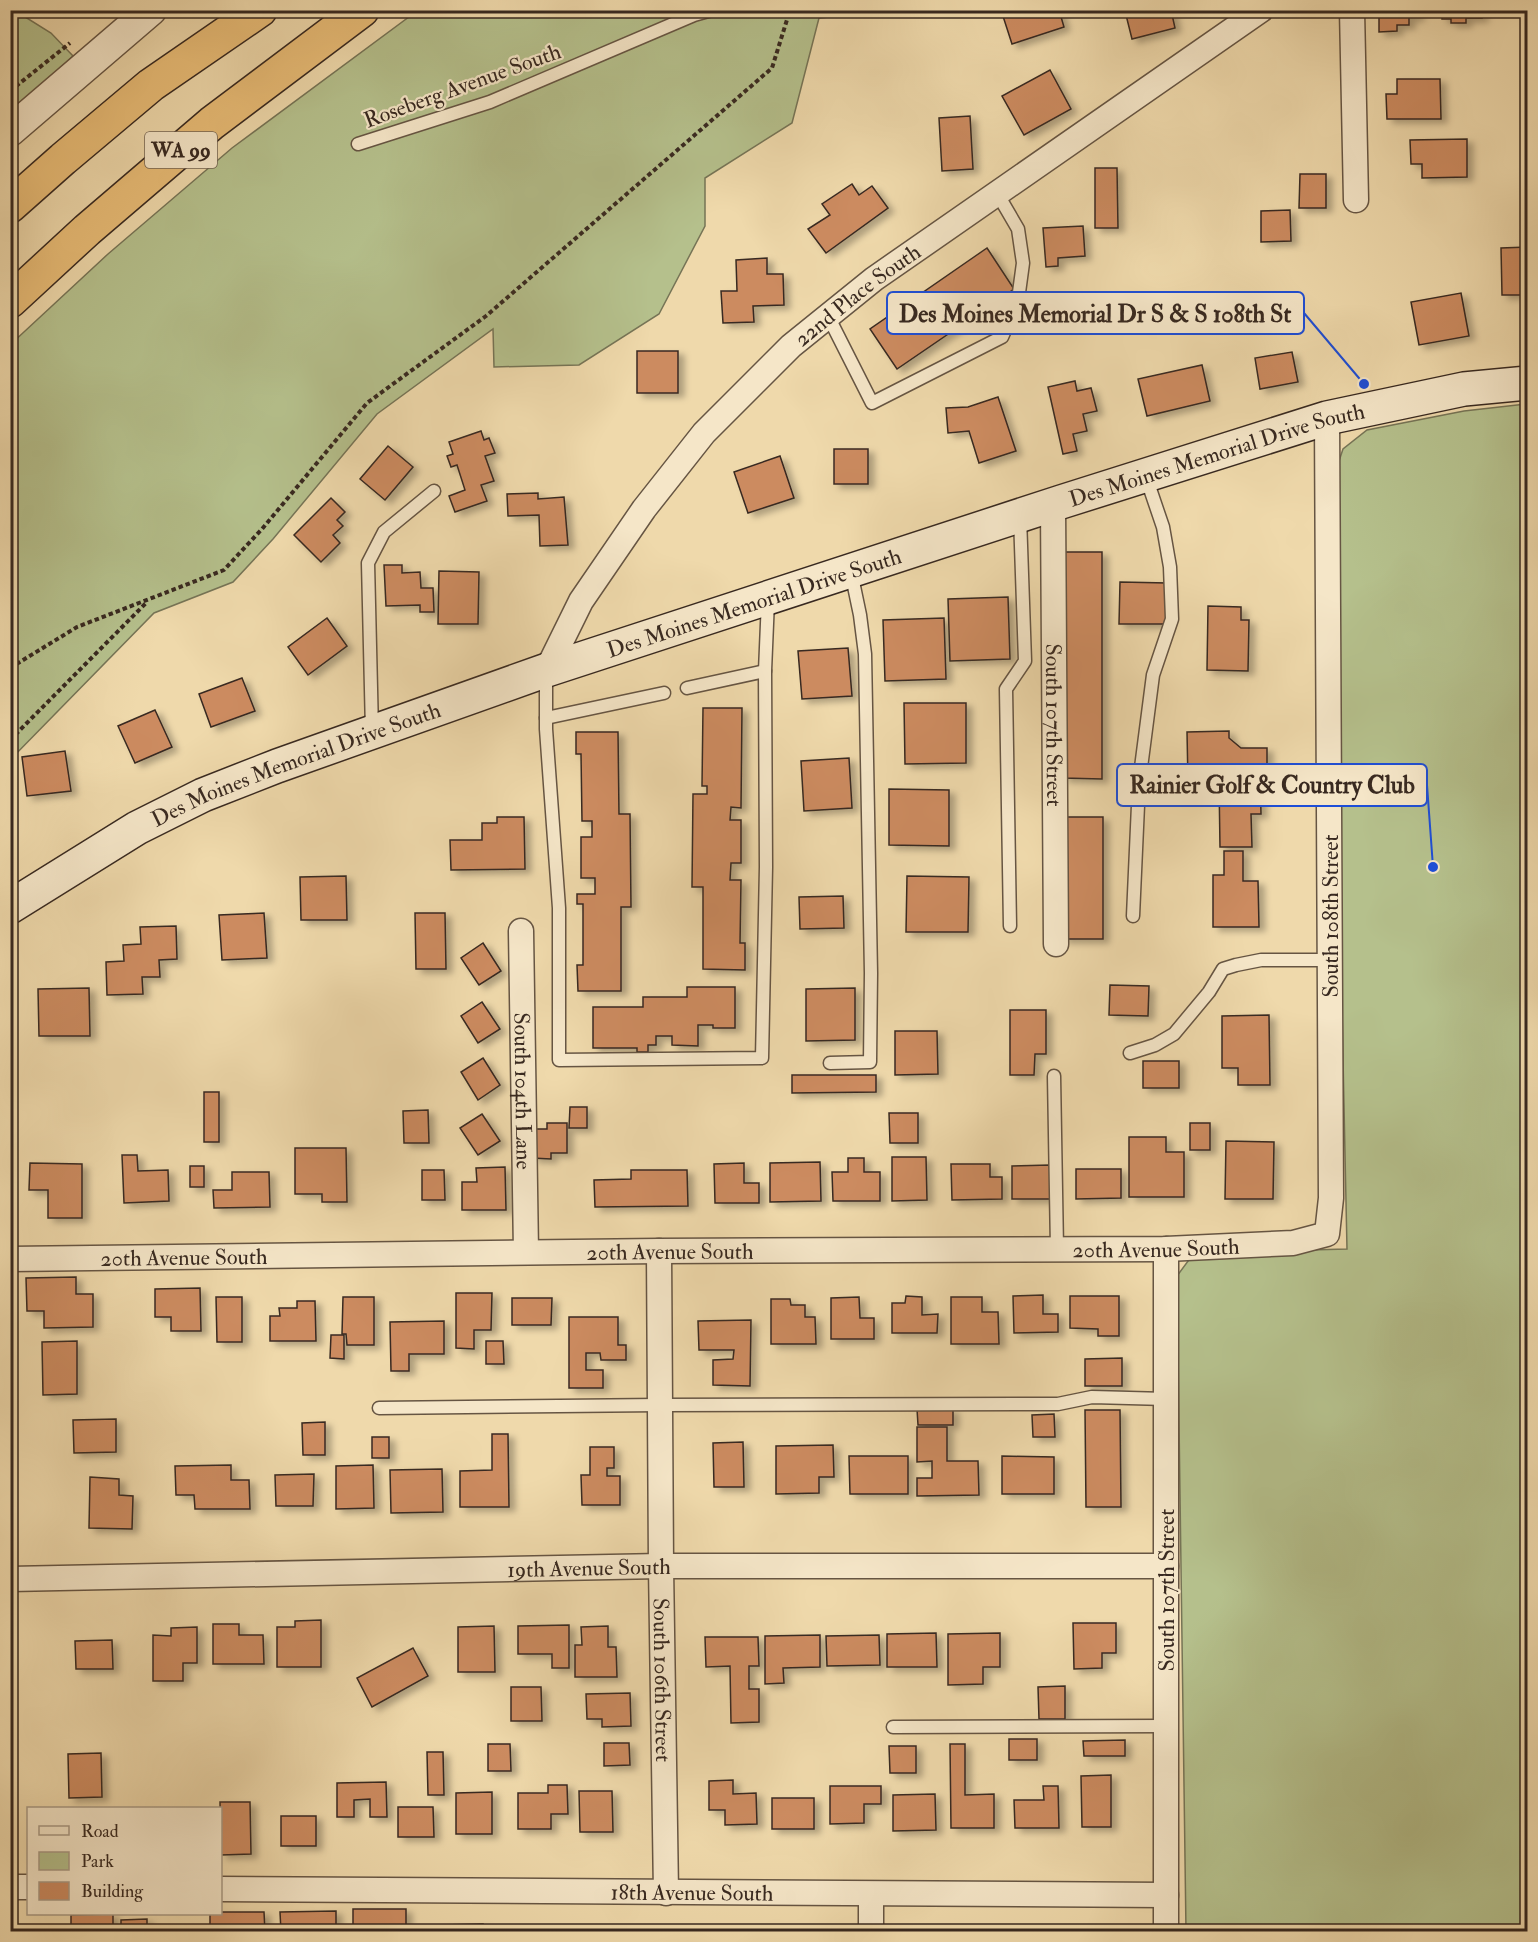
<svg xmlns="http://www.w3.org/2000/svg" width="1538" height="1942" font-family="'IM FELL Double Pica',serif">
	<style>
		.green { fill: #b5c08c; stroke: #767456; stroke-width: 1.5 }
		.building { fill: #cc8b61; stroke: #382920; stroke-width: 1.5; filter: url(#shadow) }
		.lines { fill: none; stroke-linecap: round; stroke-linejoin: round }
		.service-casing { stroke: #665543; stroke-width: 15 }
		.minor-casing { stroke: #665543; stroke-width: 27 }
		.tertiary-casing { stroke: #665543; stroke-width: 33 }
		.secondary-casing { stroke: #382920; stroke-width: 36 }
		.motorway-casing { stroke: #382920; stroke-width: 36 }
		.path { stroke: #382920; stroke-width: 4; stroke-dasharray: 4.5 3; stroke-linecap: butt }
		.service { stroke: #f5e6c8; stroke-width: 12 }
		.minor { stroke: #f5e6c8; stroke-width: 24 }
		.tertiary { stroke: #f5e6c8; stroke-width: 30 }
		.secondary { stroke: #f5e6c8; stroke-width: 33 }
		.motorway { stroke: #e8bc76; stroke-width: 33 }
		.labels { text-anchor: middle; stroke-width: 4.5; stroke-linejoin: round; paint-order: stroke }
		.shield { fill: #f5e6c8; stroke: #716252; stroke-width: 1.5 }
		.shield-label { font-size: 21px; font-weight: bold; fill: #382920 }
		.street-label { font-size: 22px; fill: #382920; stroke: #f5e6c8 }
		.leader { fill: none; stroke: #1d4ed8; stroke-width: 2 }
		.callout-dot { fill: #1d4ed8; stroke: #f5e6c8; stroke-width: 2 }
		.callout { fill: #f5e6c8; stroke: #1d4ed8; stroke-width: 2 }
		.callout-label { font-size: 24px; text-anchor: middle; font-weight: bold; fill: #382920 }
	</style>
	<defs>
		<filter id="shadow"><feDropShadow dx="6" dy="4" stdDeviation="3" flood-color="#0004"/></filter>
	</defs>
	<rect width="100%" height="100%" fill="#efd9ab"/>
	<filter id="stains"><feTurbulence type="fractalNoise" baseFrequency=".00333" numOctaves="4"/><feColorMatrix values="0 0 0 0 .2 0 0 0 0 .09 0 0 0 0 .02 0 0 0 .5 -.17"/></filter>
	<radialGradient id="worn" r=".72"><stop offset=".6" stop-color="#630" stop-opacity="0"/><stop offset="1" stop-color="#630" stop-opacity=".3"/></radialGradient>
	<g class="green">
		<path d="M14,10L51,33L73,56L11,115L10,11Z"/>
		<path d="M417,11H892L819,18L792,123L705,178V226L659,314L579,365L494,367L493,329L377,414L273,539L233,582L154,613L11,759V344L108,254L232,148Z"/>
		<path d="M1527,404V1931H1186L1177,1276L1194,1253L1347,1249L1331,485L1343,449L1367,430L1464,411Z"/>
	</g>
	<g class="building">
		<path d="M1001,10H1059L1064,27L1012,44Z"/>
		<path d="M1171,10L1175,28L1132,39L1125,11Z"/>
		<path d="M1379,10H1418V17H1409V25H1397V31L1379,32Z"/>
		<path d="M1442,10H1482V18H1466V23H1451V19H1442Z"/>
		<path d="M1050,70L1071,109L1024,135L1002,96Z"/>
		<path d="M1397,79H1440L1441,119H1387L1386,94H1397Z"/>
		<path d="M970,116L973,169L942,171L939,118Z"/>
		<path d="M1467,139V177L1422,178V164H1411L1410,140Z"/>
		<path d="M1095,168H1117L1118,228H1095Z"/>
		<path d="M1300,174H1326V208H1299Z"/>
		<path d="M852,184L859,195L872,186L888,208L826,253L808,229L830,215L822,204Z"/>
		<path d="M1290,210L1291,241L1261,242V211Z"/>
		<path d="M1083,226L1085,256L1058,258V266L1046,267L1043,228Z"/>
		<path d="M1528,247V295H1502L1501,248Z"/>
		<path d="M987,248L1014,289L897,369L870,329Z"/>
		<path d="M767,258V274H783L784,305L753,306L754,322L723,323L721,291H737L736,260Z"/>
		<path d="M1461,293L1469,336L1419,345L1411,302Z"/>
		<rect x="637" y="351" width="41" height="42"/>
		<path d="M1292,352L1298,382L1260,389L1255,358Z"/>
		<path d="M1202,365L1210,401L1147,416L1138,379Z"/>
		<path d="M1075,381L1077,391L1091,388L1097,411L1083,414L1087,431L1073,434L1077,451L1063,454L1048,387Z"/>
		<path d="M998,397L1016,451L979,463L969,431L948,433L946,408L968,407Z"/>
		<path d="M481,431L484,440L489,438L495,453L485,456L494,481L481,485L487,501L455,512L449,496L465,490L457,465L451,467L447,456L453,454L449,442Z"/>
		<path d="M388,446L413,467L385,500L360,479Z"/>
		<rect x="834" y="449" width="34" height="35"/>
		<path d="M780,456L794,498L748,513L734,472Z"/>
		<path d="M538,493V499L564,497L568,545L540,546L539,515L508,516L507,494Z"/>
		<path d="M331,498L345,512L337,520L343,526L333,535L340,543L321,562L294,535Z"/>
		<path d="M1063,552H1102V779L1063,778Z"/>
		<path d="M384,565H402V573L420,572L421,588H433L434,612H420V605L386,606Z"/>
		<path d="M439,571L479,572L478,624H438Z"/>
		<path d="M1120,582L1167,583V624H1119Z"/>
		<path d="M1008,597L1010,659L950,661L948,599Z"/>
		<path d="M1208,606L1241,607V620H1249L1248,671L1207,670Z"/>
		<path d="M327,618L347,646L308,675L288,647Z"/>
		<path d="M944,618L946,679L885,681L883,620Z"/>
		<path d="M848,648L852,696L802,699L798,651Z"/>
		<path d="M242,678L255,711L211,727L199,694Z"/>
		<path d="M904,703H966V763L905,764Z"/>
		<path d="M703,708H742L741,808L731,807L730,820H741V863H731L730,880H741L740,943H745V970L703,969V887H692L693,794H707V786H702Z"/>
		<path d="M155,710L172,747L135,763L118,726Z"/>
		<path d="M1229,731V738L1241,748H1267V771H1260L1261,814H1251L1252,847H1220L1219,781L1188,782L1187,732Z"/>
		<path d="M576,732H618L619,814H630L631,907H621V991H578L577,965H583V904H577V894H595V878H581V837H592V821H582L581,754H576Z"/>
		<path d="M65,751L71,791L27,796L22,757Z"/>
		<path d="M849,758L852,808L804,811L801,761Z"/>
		<path d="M889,789L949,790V846L889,845Z"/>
		<path d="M497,817H524L525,869L451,870L450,840H482V823H497Z"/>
		<rect x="1062" y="817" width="41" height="122"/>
		<path d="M1224,851H1243V881H1258L1259,927H1213V875H1224Z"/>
		<path d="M346,876L347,920H301L300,877Z"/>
		<path d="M907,876L969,877L968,932H906Z"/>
		<path d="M843,896L844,928L800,929L799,897Z"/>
		<path d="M264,913L267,958L222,960L219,915Z"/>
		<path d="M415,913H445L446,969H416Z"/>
		<path d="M176,926L177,959L159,960L160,977H142L143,994L107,995L106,962L124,961L123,945L141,944L140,927Z"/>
		<path d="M483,943L501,971L479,985L461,958Z"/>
		<path d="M1110,985L1149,986L1148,1016L1109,1015Z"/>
		<path d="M687,987H735V1028H713V1025H698V1046L672,1045V1036H656V1045H648V1052H637V1048H593V1007H643V997H687Z"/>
		<path d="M89,988L90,1036H39L38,989Z"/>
		<path d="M855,988V1040L806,1041V989Z"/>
		<path d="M482,1002L500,1029L478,1043L461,1016Z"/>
		<path d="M1010,1010H1046V1054H1035L1034,1075H1010Z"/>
		<path d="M1269,1015L1270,1085H1238V1068H1222V1016Z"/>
		<path d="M895,1031H937L938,1074L895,1075Z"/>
		<path d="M483,1058L500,1085L478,1100L461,1072Z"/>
		<rect x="1143" y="1061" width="36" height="27"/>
		<path d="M792,1075H876V1092L792,1093Z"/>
		<rect x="204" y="1092" width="15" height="50"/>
		<path d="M570,1107H587V1128H569Z"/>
		<path d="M428,1110L429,1143H404L403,1111Z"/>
		<path d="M889,1113H918V1143H890Z"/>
		<path d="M482,1114L500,1141L478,1155L460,1128Z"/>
		<path d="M547,1123H567V1153H551V1159L532,1158V1129H547Z"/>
		<rect x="1190" y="1123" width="20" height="27"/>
		<path d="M1129,1137H1166V1152H1184V1197H1129Z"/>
		<path d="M1226,1141L1274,1142L1273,1199H1225Z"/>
		<path d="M295,1148H346L347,1202H322V1194H295Z"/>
		<path d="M122,1155H137L138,1171L168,1170L169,1201L124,1203Z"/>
		<path d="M892,1157H926L927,1200L892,1201Z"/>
		<path d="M848,1158H864V1172H880V1201H833L832,1172H848Z"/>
		<path d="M820,1162L821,1201L770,1202V1163Z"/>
		<path d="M30,1163L82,1164V1218H48V1190H29Z"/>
		<path d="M744,1163V1183H759V1203H715L714,1164Z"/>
		<path d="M951,1164H990V1177H1002V1199L952,1200Z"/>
		<path d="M1050,1165V1199H1012V1166Z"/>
		<rect x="190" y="1166" width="14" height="21"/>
		<path d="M505,1167L506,1210H462V1182H477L476,1168Z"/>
		<path d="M1076,1169H1121V1198L1076,1199Z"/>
		<path d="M422,1170H444L445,1200H422Z"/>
		<path d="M631,1170H687L688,1206L595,1207L594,1180L631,1179Z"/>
		<path d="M232,1172H269L270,1207L214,1208L213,1190H232Z"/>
		<path d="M76,1277V1294H93V1327L44,1328V1311H27L26,1278Z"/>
		<path d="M200,1288L201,1331H171V1317H155V1289Z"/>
		<path d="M456,1293H492L491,1330H474V1349L456,1348Z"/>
		<path d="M1043,1295V1314H1058V1332L1014,1333L1013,1296Z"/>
		<path d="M906,1296L922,1297V1315L938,1314L937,1333H892V1303H905Z"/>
		<path d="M1070,1296H1119V1336H1098V1329L1070,1328Z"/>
		<path d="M216,1297H242V1342H217Z"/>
		<path d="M343,1297H374V1345H347L346,1334H342Z"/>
		<path d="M859,1297L860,1318H874V1339H831V1298Z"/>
		<path d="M951,1297H982V1312H998L999,1344H951Z"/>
		<path d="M512,1298H552L551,1325H512Z"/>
		<path d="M771,1299H790L791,1305H805V1317H815L816,1344H771Z"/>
		<path d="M297,1301H315L316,1341H270V1316H280L279,1308H297Z"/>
		<path d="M569,1317H618V1345H626V1360H601L600,1353H586V1370H603V1388H569Z"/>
		<path d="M751,1320L750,1386L713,1385V1360L733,1359L734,1350H699L698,1321Z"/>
		<path d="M444,1321V1354H409V1371H391L390,1322Z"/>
		<path d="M331,1335H344V1359L330,1358Z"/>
		<path d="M77,1341V1394L43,1395L42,1342Z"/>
		<path d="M486,1341H503L504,1364H486Z"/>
		<path d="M1122,1358V1386H1085V1359Z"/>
		<path d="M917,1409H953V1425H918Z"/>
		<path d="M1085,1410H1120L1121,1507H1086Z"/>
		<path d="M1054,1414L1055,1437H1033L1032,1415Z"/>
		<path d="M116,1419V1452L74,1453L73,1420Z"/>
		<path d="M325,1422V1455H303L302,1423Z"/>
		<path d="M917,1427H947V1461H978L979,1495L917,1496V1478H932V1461L917,1462Z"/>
		<path d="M492,1434H508L509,1507H460V1471L492,1470Z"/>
		<rect x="372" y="1437" width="17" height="21"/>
		<path d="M743,1442L744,1487H714L713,1443Z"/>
		<path d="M833,1445L834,1477H819V1493L776,1494V1446Z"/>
		<path d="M590,1447H614V1468H607V1476H620V1505H582L581,1475H590Z"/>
		<path d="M849,1456H908V1494H850Z"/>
		<path d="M1002,1456L1054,1457V1494H1002Z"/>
		<path d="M231,1465V1480H249L250,1509H195L194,1495H176L175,1466Z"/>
		<path d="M373,1465L374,1508L336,1509V1466Z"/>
		<path d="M442,1469L443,1512L391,1513L390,1470Z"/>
		<path d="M314,1474L313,1506H276L275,1475Z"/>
		<path d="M90,1477L119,1479V1495L133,1496L132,1529L89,1528Z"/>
		<path d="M321,1620V1667H277V1627H295V1621Z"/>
		<path d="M1073,1623H1116V1653H1102V1668L1074,1669Z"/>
		<path d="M213,1624H239V1635H263L264,1664H213Z"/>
		<path d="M569,1625V1668H552V1654H518V1626Z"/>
		<path d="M494,1626L495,1672H458V1627Z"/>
		<path d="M608,1626V1647H616L617,1677H575V1645H582L581,1627Z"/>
		<path d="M197,1627V1663H183V1681H153V1635L171,1636V1628Z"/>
		<path d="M936,1633L937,1667H887V1634Z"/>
		<path d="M1000,1633V1667H983V1684L948,1685V1634Z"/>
		<path d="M820,1635V1667L783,1668L784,1683L765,1684V1636Z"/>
		<path d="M879,1635L880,1665L827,1666L826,1636Z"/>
		<path d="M705,1637H758L759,1666H749V1689H759V1722L731,1723L730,1666L706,1667Z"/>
		<path d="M112,1640L113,1669H76L75,1641Z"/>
		<path d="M413,1648L428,1676L372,1707L357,1678Z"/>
		<path d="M1065,1686V1719H1039L1038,1687Z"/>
		<path d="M511,1687H541L542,1721H511Z"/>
		<path d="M630,1693L631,1726L602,1727V1719H587L586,1694Z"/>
		<rect x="1009" y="1739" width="28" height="21"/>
		<path d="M1125,1740V1756H1084L1083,1741Z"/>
		<path d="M604,1743H629L630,1765L604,1766Z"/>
		<path d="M488,1744H510L511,1771H488Z"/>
		<path d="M950,1744H965V1795L994,1794V1828H951Z"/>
		<path d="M889,1746H916V1773H890Z"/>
		<path d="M427,1752H443L444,1795H428Z"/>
		<path d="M101,1753L102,1797L69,1798L68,1754Z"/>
		<path d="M1111,1775V1827H1082L1081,1776Z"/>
		<path d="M733,1780V1794L756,1793L757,1824L725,1825V1810H709V1781Z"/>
		<path d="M386,1782L387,1817H370V1799L354,1800V1817H337V1783Z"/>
		<path d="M548,1785H567L568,1814H551V1829H518V1793H548Z"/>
		<path d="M830,1786H881V1804H864V1823L830,1824Z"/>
		<path d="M1043,1786H1058L1059,1828H1015L1014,1800H1044Z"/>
		<path d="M579,1791H612L613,1832H580Z"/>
		<path d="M492,1792V1834H456V1793Z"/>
		<path d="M935,1794L936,1830L893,1831V1795Z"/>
		<rect x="772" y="1798" width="42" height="31"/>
		<path d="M220,1802H250L251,1854L221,1855Z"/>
		<path d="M398,1807H433L434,1837H398Z"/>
		<rect x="281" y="1816" width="35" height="30"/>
		<rect x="353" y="1909" width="53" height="23"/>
		<path d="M336,1911V1932H281L280,1912Z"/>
		<path d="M220,1912H264L265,1932H210V1914Z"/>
		<path d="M113,1914V1932H71V1915Z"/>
		<path d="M147,1919V1932H121V1920Z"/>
		<path d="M483,1924V1932H442V1925Z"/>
	</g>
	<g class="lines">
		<g class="service-casing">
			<g id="service">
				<path d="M358,144L490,102L694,15L712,10"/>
				<path d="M828,316L872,403L1002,337L1018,300L1023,263L1018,229L997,193"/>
				<path d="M546,671V729L559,908V1060L762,1058L766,867L765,671L768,600"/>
				<path d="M687,688L765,671"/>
				<path d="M546,718L664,693"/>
				<path d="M372,731L368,563L384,532L434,491"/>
				<path d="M1133,916L1139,783L1153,675L1172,619L1170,567L1163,527L1146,477"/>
				<path d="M1010,926L1006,689L1025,661L1020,517"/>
				<path d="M1130,1053L1155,1045L1174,1034L1209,992L1223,969L1236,965L1261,960H1330"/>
				<path d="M830,1063L870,1062L871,973L865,654L860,615L851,572"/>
				<path d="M1054,1076L1057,1249"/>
				<path d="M379,1408L660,1405L1058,1404L1092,1397L1166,1399"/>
				<path d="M893,1727L1166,1726"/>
			</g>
		</g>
		<g class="minor-casing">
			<g id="minor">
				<path d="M1352,10L1356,200"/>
				<path id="s1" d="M1053,506L1056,944"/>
				<path id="s2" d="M547,670L581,601L644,509L704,433L791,346L874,279L1261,10"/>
				<path id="s3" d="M521,931L526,1252"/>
				<path d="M1166,1249V1932"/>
				<path id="s4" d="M659,1251L661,1566L666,1893"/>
				<path id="s5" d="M10,1259L659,1251L1166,1249L1293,1243L1327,1234L1331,1198L1327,418"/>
				<path id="s6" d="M10,1579L661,1566H1166"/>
				<path d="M10,1887H28"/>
				<path id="s7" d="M220,1889L1166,1895"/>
				<path d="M871,1932V1894"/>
			</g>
		</g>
		<g class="tertiary-casing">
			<path id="tertiary" d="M10,131L151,10"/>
		</g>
		<g class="secondary-casing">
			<g id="secondary">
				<path id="s8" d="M10,907L137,828L203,795L277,766L547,670L1061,502L1327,418L1464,389L1528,383"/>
			</g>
		</g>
		<g class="motorway-casing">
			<g id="motorway">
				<path d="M10,206L63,159L151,85L260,10"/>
				<path d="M10,301L87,230L212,123L362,10"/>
			</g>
		</g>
		<g class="path">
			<path d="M10,91L70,43"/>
			<path d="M10,668L77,627L224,570L262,529L367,403L486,316L772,68L790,10"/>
			<path d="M10,740L147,602"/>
		</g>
		<use href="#service" class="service"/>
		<use href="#minor" class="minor"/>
		<use href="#tertiary" class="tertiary"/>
		<use href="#secondary" class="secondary"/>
		<use href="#motorway" class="motorway"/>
	</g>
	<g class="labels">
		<rect class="shield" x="145" y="132" width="72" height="36" rx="4.5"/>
		<g class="shield-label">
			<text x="181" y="157">WA 99</text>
		</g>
		<g class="street-label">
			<text transform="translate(462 85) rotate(-20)" y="8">Roseberg Avenue South</text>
			<text dy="8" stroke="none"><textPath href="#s2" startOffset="492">22nd Place South</textPath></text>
			<text dy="8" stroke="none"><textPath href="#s8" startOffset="1293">Des Moines Memorial Drive South</textPath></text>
			<text dy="8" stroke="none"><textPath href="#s8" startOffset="807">Des Moines Memorial Drive South</textPath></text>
			<text dy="8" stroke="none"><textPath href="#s1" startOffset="219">South 107th Street</textPath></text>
			<text dy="8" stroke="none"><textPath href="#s8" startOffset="321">Des Moines Memorial Drive South</textPath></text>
			<text transform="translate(1330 916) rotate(-90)" y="8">South 108th Street</text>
			<text dy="8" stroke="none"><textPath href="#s3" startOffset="160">South 104th Lane</textPath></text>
			<text dy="8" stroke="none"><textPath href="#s5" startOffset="1146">20th Avenue South</textPath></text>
			<text dy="8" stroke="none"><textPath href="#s5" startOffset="660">20th Avenue South</textPath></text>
			<text dy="8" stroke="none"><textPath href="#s5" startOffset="174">20th Avenue South</textPath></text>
			<text dy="8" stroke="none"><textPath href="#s6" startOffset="579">19th Avenue South</textPath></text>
			<text transform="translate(1166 1590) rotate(-90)" y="8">South 107th Street</text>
			<text dy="8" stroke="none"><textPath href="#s4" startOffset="429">South 106th Street</textPath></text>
			<text dy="8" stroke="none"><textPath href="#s7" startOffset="472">18th Avenue South</textPath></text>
		</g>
	</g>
	<path class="leader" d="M1364 384L1304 313M1433 867L1427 785"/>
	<g class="callout-dot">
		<circle cx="1364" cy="384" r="6"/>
		<circle cx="1433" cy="867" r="6"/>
	</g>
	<g class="callout">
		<rect x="887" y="292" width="417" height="42" rx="6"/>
		<rect x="1117" y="764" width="310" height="42" rx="6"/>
	</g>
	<g class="callout-label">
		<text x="1095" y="322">Des Moines Memorial Dr S &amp; S 108th St</text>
		<text x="1272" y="793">Rainier Golf &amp; Country Club</text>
	</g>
	<rect width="1538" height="1942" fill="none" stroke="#efd9ab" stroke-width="36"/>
	<rect x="12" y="12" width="1514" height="1918" fill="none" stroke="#382920" stroke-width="3"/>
	<rect x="18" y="18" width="1502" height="1906" fill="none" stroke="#382920" stroke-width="1.5"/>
	<rect x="27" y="1807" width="195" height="108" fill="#f5e6c8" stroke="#a99a85" stroke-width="1.5"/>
	<rect x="39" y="1826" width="30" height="9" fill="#f5e6c8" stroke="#a99a85" stroke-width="1.5"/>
	<text x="81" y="1837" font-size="18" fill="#382920">Road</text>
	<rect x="39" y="1852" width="30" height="18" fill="#b5c08c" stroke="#a99a85" stroke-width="1.5"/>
	<text x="81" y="1867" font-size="18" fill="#382920">Park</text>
	<rect x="39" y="1882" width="30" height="18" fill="#cc8b61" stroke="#a99a85" stroke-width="1.5"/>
	<text x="81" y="1897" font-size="18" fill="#382920">Building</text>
	<rect width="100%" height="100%" filter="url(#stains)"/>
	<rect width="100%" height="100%" fill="url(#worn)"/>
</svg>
